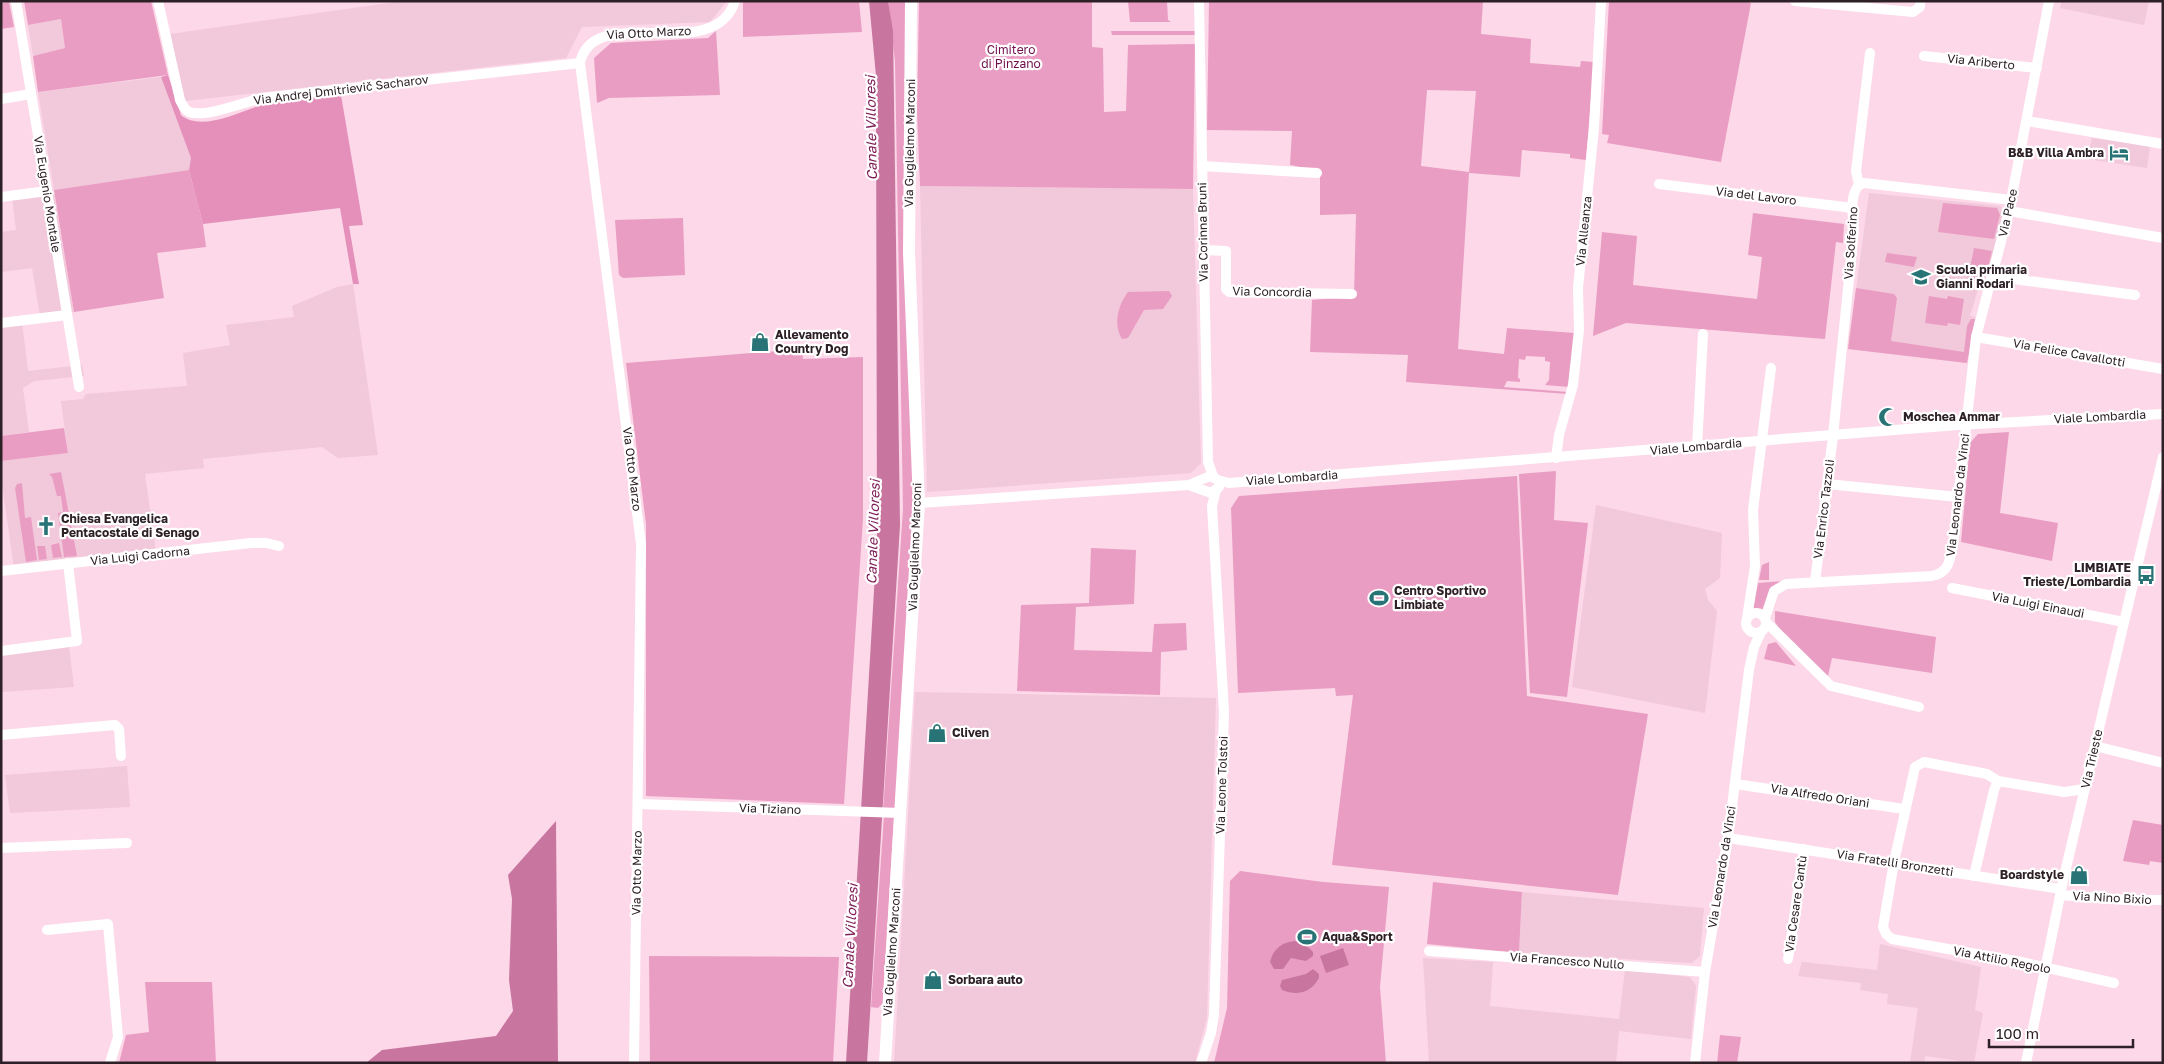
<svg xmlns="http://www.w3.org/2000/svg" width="2164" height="1064" font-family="'Golos Text',sans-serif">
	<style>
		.built { fill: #f2c8db }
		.green { fill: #ea9dc3; fill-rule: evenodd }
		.forest { fill: #e490ba }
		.water { fill: #c876a0 }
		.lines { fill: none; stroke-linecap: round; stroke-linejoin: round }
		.minor { stroke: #fff; stroke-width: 10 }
		.tertiary { stroke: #fff; stroke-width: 12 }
		.labels { text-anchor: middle; stroke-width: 4.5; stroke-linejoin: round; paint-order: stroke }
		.street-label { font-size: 12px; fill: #2d2026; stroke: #fff }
		.park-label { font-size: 12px; fill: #710d4c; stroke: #fff }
		.poi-label { font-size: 12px; font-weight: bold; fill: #2d2026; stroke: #fff; text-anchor: start }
		.water-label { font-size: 14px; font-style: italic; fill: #7d1c56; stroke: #fff }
	</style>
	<rect width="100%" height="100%" fill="#fcd8e9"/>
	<g class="built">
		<path d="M403,1H727L710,22L582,27L566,58L185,101L170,34Z"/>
		<path d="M2062,1H2149L2144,25L2060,8Z"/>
		<path d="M61,19L65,48L33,56L28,25Z"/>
		<path d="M161,77L191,158L189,170L54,190L38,92Z"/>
		<path d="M2092,138L2150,146L2147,168L2087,159Z"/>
		<path d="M920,186L1193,189L1201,463L1191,473L927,492Z"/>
		<path d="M54,192L74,312L40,316L32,268L1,272V232L16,230L12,197Z"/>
		<path d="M1869,193L2001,206L2002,216L1988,271L1980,283L1970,316L1975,317L1967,363L1848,349Z"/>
		<path d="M353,284L378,455L338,458L322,447L203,459L204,468L145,474L156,552L14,568L1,477V461L68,453L61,401L83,399L86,394L187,386L183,353L230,345L226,325L294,317L292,306L337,287Z"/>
		<path d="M22,322L28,371L82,365L84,376L34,381L23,388L29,432L1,436V324Z"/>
		<path d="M1596,505L1722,533L1720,578L1705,589L1708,600L1717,611L1705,713L1572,687Z"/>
		<path d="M68,639L74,687L1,692V650Z"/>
		<path d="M915,692L1216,698L1207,1018L1195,1063H894Z"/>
		<path d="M127,766L130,807L10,813L5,775Z"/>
		<path d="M1522,892L1704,908L1700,956L1692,963L1519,953Z"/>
		<path d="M1880,944L1981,967L1975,1010L1983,1013L1974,1063L1925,1056L1924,1063H1910L1918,1008L1887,1004L1888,994L1860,990L1861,983L1798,976L1802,962L1877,970Z"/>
		<path d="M1423,958L1493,962L1490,1006L1619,1019L1625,970L1690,977L1696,986L1691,1039L1619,1031L1616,1063H1429Z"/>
	</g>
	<g class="green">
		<path d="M24,1H151L168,75L38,92L33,56L65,48L61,19L28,25Z"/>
		<path d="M743,1H859L862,32L743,37Z"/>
		<path d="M888,1H907L914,492L897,809L883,811L903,509L895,61Z"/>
		<path d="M919,1H1092V47L1103,48L1104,112L1126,111L1128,45L1195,44L1193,189L920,186L917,111Z"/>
		<path d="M1128,1H1167L1168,20L1171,22H1130Z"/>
		<path d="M1209,1H1483L1481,34L1531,39L1530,63L1580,67L1581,61L1594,62L1586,160L1570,158V154L1522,150L1520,177L1469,173L1458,349L1504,354L1507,328L1575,333L1569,387L1545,385L1549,380L1550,362L1545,361V357L1526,356L1525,360L1519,359L1518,378L1520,379V382L1507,381L1504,387L1568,392V394L1406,382L1408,355L1310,352L1312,300L1354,296L1356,214L1320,215V171L1290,165L1292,131L1207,130ZM1427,90L1476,91L1469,172L1421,166Z"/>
		<path d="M1609,1H1743L1751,3L1721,162L1607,143L1609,135L1602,134Z"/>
		<path d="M9,2L14,27L1,29V3Z"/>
		<path d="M716,31L720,95L609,98L597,103L594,58L611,43L708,38Z"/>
		<path d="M1111,31H1196V35H1112Z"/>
		<path d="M189,170L203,224L206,247L157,253L164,298L74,312L54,190Z"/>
		<path d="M1943,203L1997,208L2000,215L1994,239L1938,232Z"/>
		<path d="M1753,213L1844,224L1843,243L1836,242L1825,339L1626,323L1593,336L1602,232L1637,236L1633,285L1757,299L1762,257L1748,255Z"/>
		<path d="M683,218L685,275L623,278L619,275L615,220Z"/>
		<path d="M1974,248L1992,251L1987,271L1979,282L1968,280L1966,269L1970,268Z"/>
		<path d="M1887,253L1917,257L1914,267L1885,262Z"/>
		<path d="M1856,288L1894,294L1897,298L1891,341L1964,352L1967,326L1971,319H1975L1967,363L1848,349Z"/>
		<path d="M1169,291L1172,296L1163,309L1144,310L1128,338L1122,339C1113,324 1118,305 1128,292Z"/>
		<path d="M1929,296L1947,299L1948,296L1964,299L1960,325L1948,323L1947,326L1925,323Z"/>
		<path d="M778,351L779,355L802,351L803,359L863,357V519L844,804L646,796V524L626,363Z"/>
		<path d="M64,428L68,453L1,461V436Z"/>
		<path d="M2009,432L2000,513L2058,523L2052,561L1961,542L1970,443L1978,434Z"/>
		<path d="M1556,471L1554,520L1588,523L1567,697L1530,693L1519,474Z"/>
		<path d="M61,472L77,556L64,557L58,513L63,512L61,496H57L52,477L49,474Z"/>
		<path d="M1517,476L1527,696L1648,714L1618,895L1332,865L1353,695L1336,696L1335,688L1238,693L1231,508L1239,496Z"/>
		<path d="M22,483L25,518L31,517L37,560L26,562L15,488L17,484Z"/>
		<path d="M59,543L62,557L53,558L51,545Z"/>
		<path d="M37,546H45L47,559L39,560Z"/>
		<path d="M1091,548L1136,550L1134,604L1076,607L1074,650L1152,652L1154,624L1186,623L1187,650L1161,652L1160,695L1017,691L1021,605L1089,603Z"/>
		<path d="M1769,562V580H1759L1762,565Z"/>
		<path d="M1785,581L1775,585L1765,611L1753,609L1758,583Z"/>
		<path d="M1775,611L1936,637L1932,673L1832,658L1828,676L1781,631L1775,622Z"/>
		<path d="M1776,642L1796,666L1764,659L1768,644Z"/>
		<path d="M884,815L894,817L883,1003L878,1008L871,1007Z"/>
		<path d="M2133,820L2163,825V863L2150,861L2149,865L2123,861Z"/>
		<path d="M1240,871L1323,882L1389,887L1380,987L1386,1063H1214L1227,1008L1230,881Z"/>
		<path d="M1433,882L1522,892L1519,953L1427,944Z"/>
		<path d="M649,956L839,957L833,1063H650Z"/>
		<path d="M145,982H212L216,1063H119L126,1035L149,1032Z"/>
		<path d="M1720,1035L1741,1037L1737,1063H1717Z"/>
	</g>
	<path class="forest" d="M168,75L181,115C203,134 248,107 272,102C295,99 318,97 341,95L363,225L349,226L359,284H353L340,208L203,224L189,170L191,158L161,77Z"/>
	<g class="water">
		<path d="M869,1H888L893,31L900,525L867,1063H846L877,540L876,76Z"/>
		<path d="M556,821L558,1063H366L382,1050L496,1036L513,1011L509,980L512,899L508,875Z"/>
		<path d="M1294,941L1304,943L1313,952V956L1306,961L1291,958L1283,969H1274L1270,962C1273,949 1281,943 1294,941Z"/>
		<path d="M1343,948L1349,965L1326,973L1320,956Z"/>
		<path d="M1313,969L1319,974V978C1311,993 1297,996 1282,990L1280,986L1282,980L1306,974Z"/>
	</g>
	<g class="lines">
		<g class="minor">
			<path d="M16,1L79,387"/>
			<path d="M158,1L180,100C182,104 184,109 189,112C205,118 245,102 262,98L580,63"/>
			<path d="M1199,1L1208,462L1213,476"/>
			<path d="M1795,1L1913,12L1920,7V1"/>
			<path d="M1924,56L2037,68"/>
			<path d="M1,99L31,94"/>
			<path d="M2027,121L2163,144"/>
			<path d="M1202,166L1317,173"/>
			<path d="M1659,184L1853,208"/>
			<path d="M1859,185L1864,183L2012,200"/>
			<path d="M1,197L47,191"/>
			<path d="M2009,211L2163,238"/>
			<path d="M1203,250L1226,251V289L1229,292L1352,294"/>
			<path d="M1991,276L2135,295"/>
			<path d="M1,323L67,315"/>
			<path d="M1976,337L2163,369"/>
			<path d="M1697,447L1703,334"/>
			<path d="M1556,458L1559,435L1573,385L1579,330L1578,288L1594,128L1601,1"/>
			<path d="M1827,484L1958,497"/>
			<path d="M1189,485L1211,493L1219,487"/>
			<path d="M919,503L1189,485L1210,476L1218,480L1229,483L1958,425L2163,414"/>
			<path d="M1,571L251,543H266L279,546"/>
			<path d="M1815,582L1833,436L1854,230C1853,216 1849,196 1859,185L1856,171L1870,53"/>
			<path d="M1952,588L2124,622"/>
			<circle cx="1756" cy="623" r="10"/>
			<path d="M1747,618L1755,566L1753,510L1771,368"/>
			<path d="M1765,618L1774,591L1786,584L1932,576C1949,573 1950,560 1953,545L1976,337L2009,211L2049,1"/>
			<path d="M1766,622L1831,686L1919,707"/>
			<path d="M1,651L77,641L68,563"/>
			<path d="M1,735L115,725L119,729L121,756"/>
			<path d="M2095,746L2163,763"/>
			<path d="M1735,784L1904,809"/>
			<path d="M2085,789L2064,792L1998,781L1987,774L1924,762L1915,767L1894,862L1883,927L1886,934L1892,939L2021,962L2114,983"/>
			<path d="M639,804L901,813"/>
			<path d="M1728,838L2061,889"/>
			<path d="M1,848L127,843"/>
			<path d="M1974,876L1994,790L1998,781"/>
			<path d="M2060,895L2126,900H2163"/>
			<path d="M47,930L108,924L118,1037L110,1063"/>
			<path d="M1429,951L1705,972"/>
			<path d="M1788,959L1804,849"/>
			<path d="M634,1063L641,544L580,63C593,0 714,67 735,1"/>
			<path d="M1201,1063L1211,1033L1214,1015L1224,712L1212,506L1216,490"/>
			<path d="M1695,1063L1705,972L1728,838L1749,670L1754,647L1761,632"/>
			<path d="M2026,1063L2063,881L2163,457"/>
		</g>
		<path class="tertiary" d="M885,1063L919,503L909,253L911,1"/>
	</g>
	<defs>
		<g id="hotel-bare" transform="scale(1.5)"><path d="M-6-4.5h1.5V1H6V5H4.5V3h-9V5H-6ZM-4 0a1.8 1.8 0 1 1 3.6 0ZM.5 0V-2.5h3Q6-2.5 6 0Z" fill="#287375" stroke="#fff" stroke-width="2.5" paint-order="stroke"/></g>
		<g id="school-bare" transform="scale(1.5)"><path d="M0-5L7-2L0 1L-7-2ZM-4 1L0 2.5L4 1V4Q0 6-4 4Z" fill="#287375" stroke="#fff" stroke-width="2.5" paint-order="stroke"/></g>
		<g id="shop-bare" transform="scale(1.5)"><path d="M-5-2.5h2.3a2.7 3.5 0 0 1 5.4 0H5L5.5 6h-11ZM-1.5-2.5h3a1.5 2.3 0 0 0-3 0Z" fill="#287375" stroke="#fff" stroke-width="2.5" paint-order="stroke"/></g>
		<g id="mosque-bare" transform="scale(1.5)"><path d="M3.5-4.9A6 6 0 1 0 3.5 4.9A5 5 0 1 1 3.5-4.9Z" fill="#287375" stroke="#fff" stroke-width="2.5" paint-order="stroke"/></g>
		<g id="church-bare" transform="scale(1.5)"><path d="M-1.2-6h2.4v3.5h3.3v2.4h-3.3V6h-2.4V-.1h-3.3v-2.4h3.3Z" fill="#287375" stroke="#fff" stroke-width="2.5" paint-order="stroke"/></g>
		<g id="bus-bare" transform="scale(1.5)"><path d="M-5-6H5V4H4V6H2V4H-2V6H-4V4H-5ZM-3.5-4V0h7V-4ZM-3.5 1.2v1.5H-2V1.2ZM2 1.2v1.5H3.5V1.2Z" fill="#287375" stroke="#fff" stroke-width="2.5" paint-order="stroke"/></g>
		<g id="stadium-bare" transform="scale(1.5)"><path d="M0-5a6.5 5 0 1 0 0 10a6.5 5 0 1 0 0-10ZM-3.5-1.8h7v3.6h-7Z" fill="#287375" stroke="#fff" stroke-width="2.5" paint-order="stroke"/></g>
	</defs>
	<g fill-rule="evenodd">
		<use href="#hotel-bare" x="2119" y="153"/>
		<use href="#school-bare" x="1921" y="277"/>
		<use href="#shop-bare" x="760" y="342"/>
		<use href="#mosque-bare" x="1888" y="417"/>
		<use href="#church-bare" x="46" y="526"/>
		<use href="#bus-bare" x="2146" y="575"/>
		<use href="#stadium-bare" x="1379" y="598"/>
		<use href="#shop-bare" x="937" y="733"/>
		<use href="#shop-bare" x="2079" y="875"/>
		<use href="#stadium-bare" x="1307" y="937"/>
		<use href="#shop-bare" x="933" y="980"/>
	</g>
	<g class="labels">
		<g class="street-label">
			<text transform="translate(649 33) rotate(-3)" y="4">Via Otto Marzo</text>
			<text transform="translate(1981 62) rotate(6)" y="4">Via Ariberto</text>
			<text transform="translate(341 90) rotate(-7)" y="4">Via Andrej Dmitrievič Sacharov</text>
			<text transform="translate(910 143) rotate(-89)" y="4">Via Guglielmo Marconi</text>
			<text transform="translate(47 194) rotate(81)" y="4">Via Eugenio Montale</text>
			<text transform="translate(1756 196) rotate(7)" y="4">Via del Lavoro</text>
			<text transform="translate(2008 213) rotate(-77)" y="4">Via Pace</text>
			<text transform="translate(1584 231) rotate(-84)" y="4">Via Alleanza</text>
			<text transform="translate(1203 232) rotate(-91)" y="4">Via Corinna Bruni</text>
			<text transform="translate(1851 243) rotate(-86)" y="4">Via Solferino</text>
			<text transform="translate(1272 292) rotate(1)" y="4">Via Concordia</text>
			<text transform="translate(2069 353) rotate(10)" y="4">Via Felice Cavallotti</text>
			<text transform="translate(2100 417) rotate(-3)" y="4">Viale Lombardia</text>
			<text transform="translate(1696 447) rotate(-5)" y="4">Viale Lombardia</text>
			<text transform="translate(632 469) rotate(83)" y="4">Via Otto Marzo</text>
			<text transform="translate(1292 478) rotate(-4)" y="4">Viale Lombardia</text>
			<text transform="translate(1958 495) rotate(-83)" y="4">Via Leonardo da Vinci</text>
			<text transform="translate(1824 509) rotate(-83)" y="4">Via Enrico Tazzoli</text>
			<text transform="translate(915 547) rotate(-88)" y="4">Via Guglielmo Marconi</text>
			<text transform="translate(140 556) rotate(-6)" y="4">Via Luigi Cadorna</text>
			<text transform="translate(2038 605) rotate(11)" y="4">Via Luigi Einaudi</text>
			<text transform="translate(2092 759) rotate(-77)" y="4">Via Trieste</text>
			<text transform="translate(1222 785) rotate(-88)" y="4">Via Leone Tolstoi</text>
			<text transform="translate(1820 796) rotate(9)" y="4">Via Alfredo Oriani</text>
			<text transform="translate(770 809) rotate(2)" y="4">Via Tiziano</text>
			<text transform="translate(1895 863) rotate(9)" y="4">Via Fratelli Bronzetti</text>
			<text transform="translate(1722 867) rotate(-81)" y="4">Via Leonardo da Vinci</text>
			<text transform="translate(637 873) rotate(-89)" y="4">Via Otto Marzo</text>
			<text transform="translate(2112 898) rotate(3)" y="4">Via Nino Bixio</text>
			<text transform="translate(1796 904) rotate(-82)" y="4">Via Cesare Cantù</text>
			<text transform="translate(892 952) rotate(-86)" y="4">Via Guglielmo Marconi</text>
			<text transform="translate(2002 960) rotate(11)" y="4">Via Attilio Regolo</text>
			<text transform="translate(1567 961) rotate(4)" y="4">Via Francesco Nullo</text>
		</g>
		<g class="park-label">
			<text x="1011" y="54">Cimitero<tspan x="1011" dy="14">di Pinzano</tspan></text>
		</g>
		<g class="poi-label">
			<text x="2104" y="157" text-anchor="end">B&amp;B Villa Ambra</text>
			<text x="1936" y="274">Scuola primaria<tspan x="1936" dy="14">Gianni Rodari</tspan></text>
			<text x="775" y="339">Allevamento<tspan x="775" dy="14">Country Dog</tspan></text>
			<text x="1903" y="421">Moschea Ammar</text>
			<text x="61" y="523">Chiesa Evangelica<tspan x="61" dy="14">Pentacostale di Senago</tspan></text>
			<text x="2131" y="572" text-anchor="end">LIMBIATE<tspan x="2131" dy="14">Trieste/Lombardia</tspan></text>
			<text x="1394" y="595">Centro Sportivo<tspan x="1394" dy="14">Limbiate</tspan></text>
			<text x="952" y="737">Cliven</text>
			<text x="2064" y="879" text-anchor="end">Boardstyle</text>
			<text x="1322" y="941">Aqua&amp;Sport</text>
			<text x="948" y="984">Sorbara auto</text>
		</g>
		<g class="water-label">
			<text transform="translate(871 128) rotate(-91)" y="5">Canale Villoresi</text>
			<text transform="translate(873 532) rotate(-88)" y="5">Canale Villoresi</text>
			<text transform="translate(850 936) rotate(-87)" y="5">Canale Villoresi</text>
		</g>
	</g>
	<rect width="2164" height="1064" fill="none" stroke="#2d2026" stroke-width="5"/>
	<path d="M1989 1039v8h144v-8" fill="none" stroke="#2d2026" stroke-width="2.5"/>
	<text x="1996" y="1039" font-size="15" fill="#2d2026" stroke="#ffffff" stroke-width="4" paint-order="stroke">100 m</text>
</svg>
